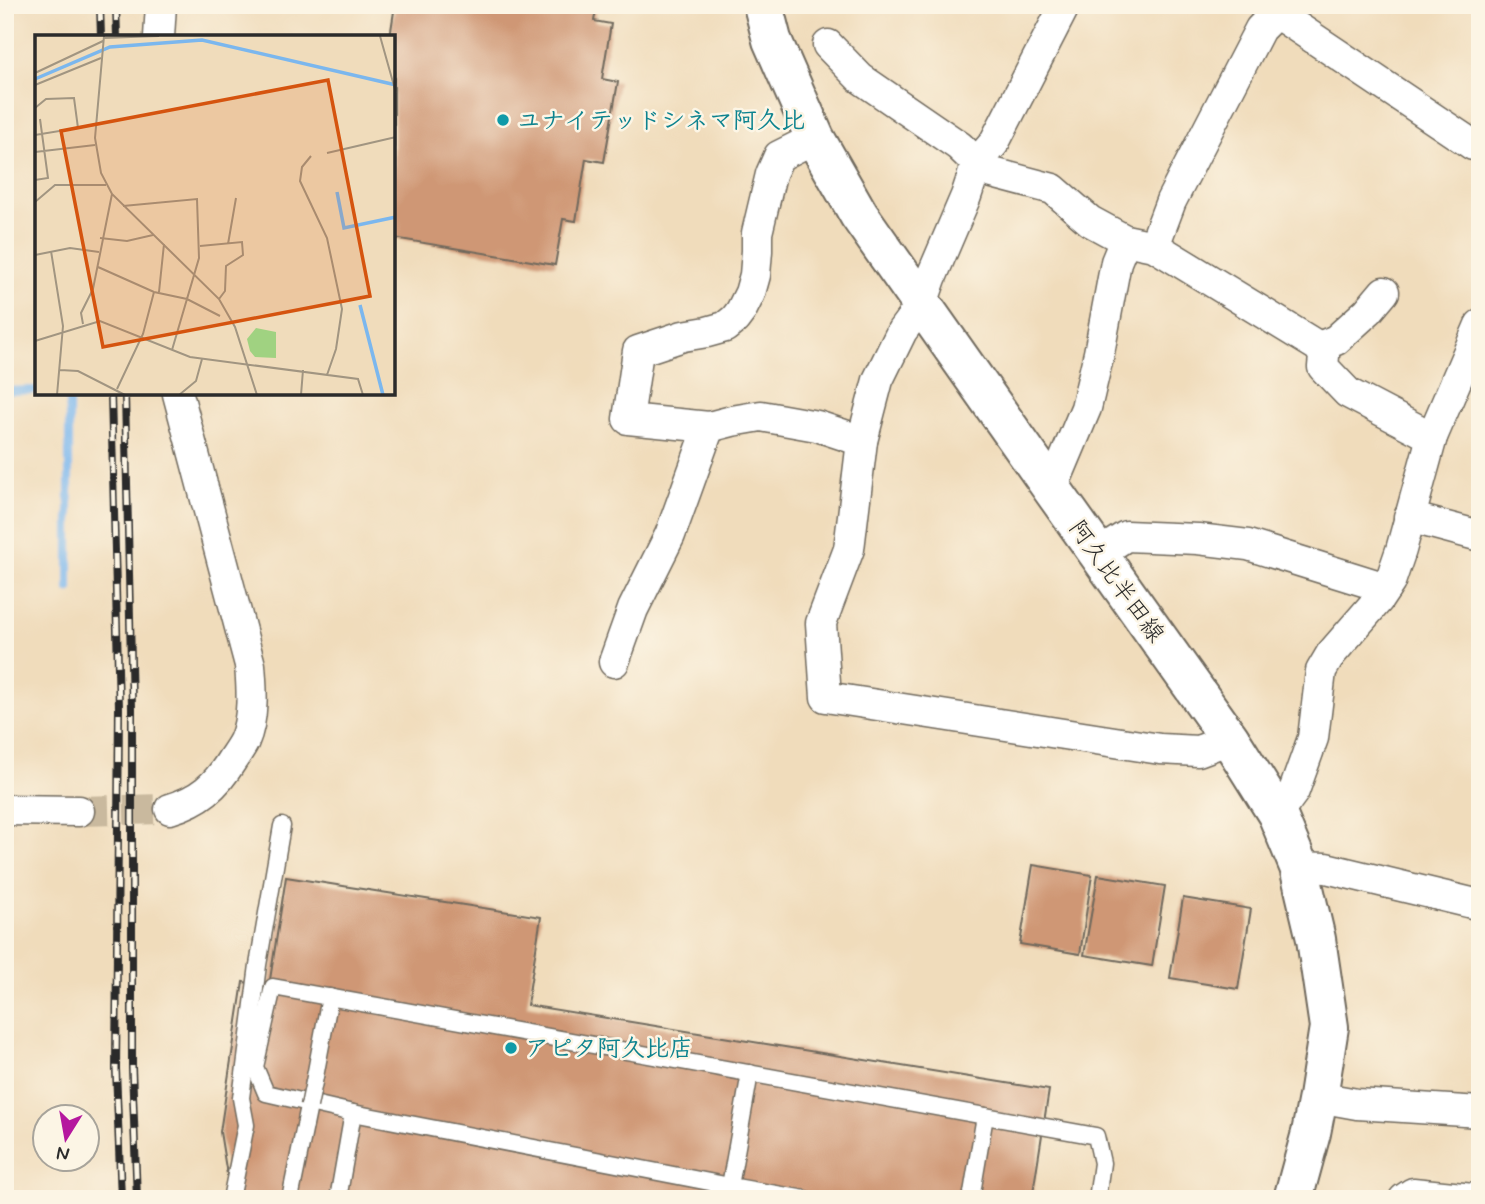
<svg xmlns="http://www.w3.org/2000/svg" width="1485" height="1204" font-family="Mynerve,'Klee One',sans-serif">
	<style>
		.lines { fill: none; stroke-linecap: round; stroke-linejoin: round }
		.stream { stroke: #7bb7ee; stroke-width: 8 }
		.building { fill: #cf9775 }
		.minor-tunnel { stroke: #c9b99e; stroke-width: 30; stroke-dasharray: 30 15; stroke-linecap: butt }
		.service-casing { stroke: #70695d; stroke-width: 19 }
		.minor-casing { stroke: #70695d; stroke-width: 33 }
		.secondary-casing { stroke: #70695d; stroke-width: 42 }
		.service { stroke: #fff; stroke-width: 16 }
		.minor { stroke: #fff; stroke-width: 30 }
		.secondary { stroke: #fff; stroke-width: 38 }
		.rail-casing { stroke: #2b2b2b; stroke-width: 8 }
		.rail { stroke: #fcf5e5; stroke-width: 5; stroke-dasharray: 16; stroke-linecap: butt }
		.service-bridge-casing { stroke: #70695d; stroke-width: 19; stroke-linecap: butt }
		.service-bridge { stroke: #fff; stroke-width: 16 }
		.culture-dot { fill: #0f9aa8; stroke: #fcf5e5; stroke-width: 2.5 }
		.labels { text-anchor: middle; stroke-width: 5; stroke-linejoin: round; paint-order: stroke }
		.culture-label { font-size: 24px; font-weight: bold; fill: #0d838f; stroke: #fcf5e5; text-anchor: start }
		.street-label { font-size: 24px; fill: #2b2b2b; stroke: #fcf5e5 }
		.inset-river { fill: none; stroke: #7bb7ee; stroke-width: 3.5 }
		.inset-road { fill: none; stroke: #a19581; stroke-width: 2 }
		.view { fill: #d5540f; fill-opacity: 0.15; stroke: #d5540f; stroke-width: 3.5 }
		.inset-edge { fill: none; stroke: #2b2b2b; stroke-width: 3.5 }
	</style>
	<rect width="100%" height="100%" fill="#fcf5e5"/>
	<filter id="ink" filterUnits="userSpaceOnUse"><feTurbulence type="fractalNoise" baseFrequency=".0143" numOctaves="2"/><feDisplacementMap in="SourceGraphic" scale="14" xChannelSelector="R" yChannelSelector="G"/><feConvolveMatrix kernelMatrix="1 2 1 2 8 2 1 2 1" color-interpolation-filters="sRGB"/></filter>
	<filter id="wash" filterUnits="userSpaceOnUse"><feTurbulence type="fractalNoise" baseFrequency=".00686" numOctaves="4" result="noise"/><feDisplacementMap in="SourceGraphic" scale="28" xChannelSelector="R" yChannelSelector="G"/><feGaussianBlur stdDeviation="1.57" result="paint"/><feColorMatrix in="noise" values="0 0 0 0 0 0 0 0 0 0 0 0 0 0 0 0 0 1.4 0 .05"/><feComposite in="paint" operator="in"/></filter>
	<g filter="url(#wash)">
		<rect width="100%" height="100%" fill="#f0dcbb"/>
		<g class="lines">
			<g class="stream">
				<path d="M5,391L37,390"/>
				<path d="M69,394V589"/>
			</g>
		</g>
		<g id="blocks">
			<g class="building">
				<path d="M395,5H597L594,21L611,24L602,79L618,82L604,162L586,159L576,221L563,219L555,265L394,238V37H390Z"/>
				<path d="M1033,865L1092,875L1080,954L1020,944Z"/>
				<path d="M1098,875L1165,886L1152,966L1084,955Z"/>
				<path d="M286,877L541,917L527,1005L1049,1090L1032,1199H231L220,1132L243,982L269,986Z"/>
				<path d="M1183,898L1251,909L1238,989L1170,978Z"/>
			</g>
		</g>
	</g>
	<g filter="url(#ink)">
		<use href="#blocks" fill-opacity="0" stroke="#70695d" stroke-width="2"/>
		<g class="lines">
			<path class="minor-tunnel" d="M79,811L170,809"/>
			<g class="service-casing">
				<g id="service">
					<path d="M750,1073L730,1186L805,1199"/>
					<path d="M314,1082L330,997"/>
					<path d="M353,1113L730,1186L727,1199"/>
					<path d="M231,1199L246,1125L241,1098L258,965L282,826"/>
					<path d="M290,1199L309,1106"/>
					<path d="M338,1199L353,1113L266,1093L255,1067L273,987L1096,1136L1102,1163L1097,1199"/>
					<path d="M971,1199L985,1116"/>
				</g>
			</g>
			<g class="minor-casing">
				<g id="minor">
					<path d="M1065,5L994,143L977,163L966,196L931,278L922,304L902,331L878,380L862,441L849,549L821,623L826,697L1160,749L1198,751L1230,739"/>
					<path d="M1264,5L1473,145L1480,146"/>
					<path d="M159,37L161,5"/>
					<path d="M828,45L860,78L959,146L985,171L1053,189L1090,221L1125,240L1154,246L1319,347L1324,356L1323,367L1348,393L1432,437"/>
					<path d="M815,138L779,156L771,174L757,233V251L755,275L750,293L741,311L735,319L725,327L707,332L683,336L638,351L628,419L709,427L732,421L761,416L817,426L862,441"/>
					<path d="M1154,246L1171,201L1260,29L1284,5"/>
					<path d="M1319,347L1336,340L1368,311L1384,292"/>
					<path d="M1052,489L1086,408L1099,353L1116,262L1125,240"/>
					<path d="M1409,517L1480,536"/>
					<path d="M1098,554L1126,536L1198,539L1248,545L1386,588"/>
					<path d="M614,662L633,609L670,535L709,427"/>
					<path d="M170,809C200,800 216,786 232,760C236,754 241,747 244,741C254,718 252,689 250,665L178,394"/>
					<path d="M5,810L79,811"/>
					<path d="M1277,814L1294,791L1313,738L1321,671L1331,654L1378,600L1390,582L1401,550L1432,437L1480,325"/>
					<path d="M1299,867L1326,868L1480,905"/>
					<path d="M1318,1097L1357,1104L1480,1112"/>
					<path d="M1404,1199L1413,1193L1473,1199"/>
				</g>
			</g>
			<g class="secondary-casing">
				<path id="secondary" d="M763,5L772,40L815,138L859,215L1052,489L1230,739L1277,814L1299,867L1316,939L1329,1027L1318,1097L1311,1133L1293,1199"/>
			</g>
			<use href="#service" class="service"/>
			<use href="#minor" class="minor"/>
			<use href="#secondary" class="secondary"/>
			<g class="rail-casing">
				<g id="rail">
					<path d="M100,5L101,37"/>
					<path d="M116,5L117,37"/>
					<path d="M111,394L119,708L116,1069L121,1199"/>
					<path d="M125,394L132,708V1068L137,1199"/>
				</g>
			</g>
			<use href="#rail" class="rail"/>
			<g class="service-bridge-casing">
				<path id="service-bridge" d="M309,1106L314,1082"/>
			</g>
			<use href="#service-bridge" class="service-bridge"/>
		</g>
	</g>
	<g class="culture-dot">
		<circle cx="503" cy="120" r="7"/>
		<circle cx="511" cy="1048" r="7"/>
	</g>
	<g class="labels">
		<g class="culture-label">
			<text x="517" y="128">ユナイテッドシネマ阿久比</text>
			<text x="525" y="1056">アピタ阿久比店</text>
		</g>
		<g class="street-label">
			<text transform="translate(1117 581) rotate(54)" y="8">阿久比半田線</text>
		</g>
	</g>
	<g transform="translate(35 35)">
		<rect width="360" height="360" fill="#f0dcbb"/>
		<path d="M221,293L241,297V323L220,322L215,316L212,304Z" fill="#a0d281"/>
		<path class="inset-river" d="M0,44L75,12L167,5L361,50M302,157L309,193L361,182M325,270L348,360"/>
		<path class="inset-road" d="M69,1L60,103L66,138L77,159L184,264L200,292L222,360M345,1L361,58M68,3L124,1M0,38L68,6M0,50L66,23M0,73L11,64L39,63L43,93L0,100M0,117L60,110M292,118L361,102M276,121L267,132L265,146L292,203L307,274L301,314L292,340M0,145L13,143L5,84M0,167L20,150H71M88,171L162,164L164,223L137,315M65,203L92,206L118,200M193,209L201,163M165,211L207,207L208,220L191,231L190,256L184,264M16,216L28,291L22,360M0,220L35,213L64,217M63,232L119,257L152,264L185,281M124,257L129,209M48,289L46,278L58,254L77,159M0,306L65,286L155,322L323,344L328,360M25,335L43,336L90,360M82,354L108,299L119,257M144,360L161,346L167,324M266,360L268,335"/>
		<path class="view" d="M293,45L335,261L68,312L26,96Z"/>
		<rect width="360" height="360" class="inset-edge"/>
	</g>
	<rect width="1485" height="1204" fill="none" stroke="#fcf5e5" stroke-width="28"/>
	<g transform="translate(66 1138) rotate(191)"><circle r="33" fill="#fcf5e5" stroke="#a8a49b" stroke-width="2"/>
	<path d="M0-5L12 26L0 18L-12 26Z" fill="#b5179e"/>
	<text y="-10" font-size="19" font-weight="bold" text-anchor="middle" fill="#2b2b2b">N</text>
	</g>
</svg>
